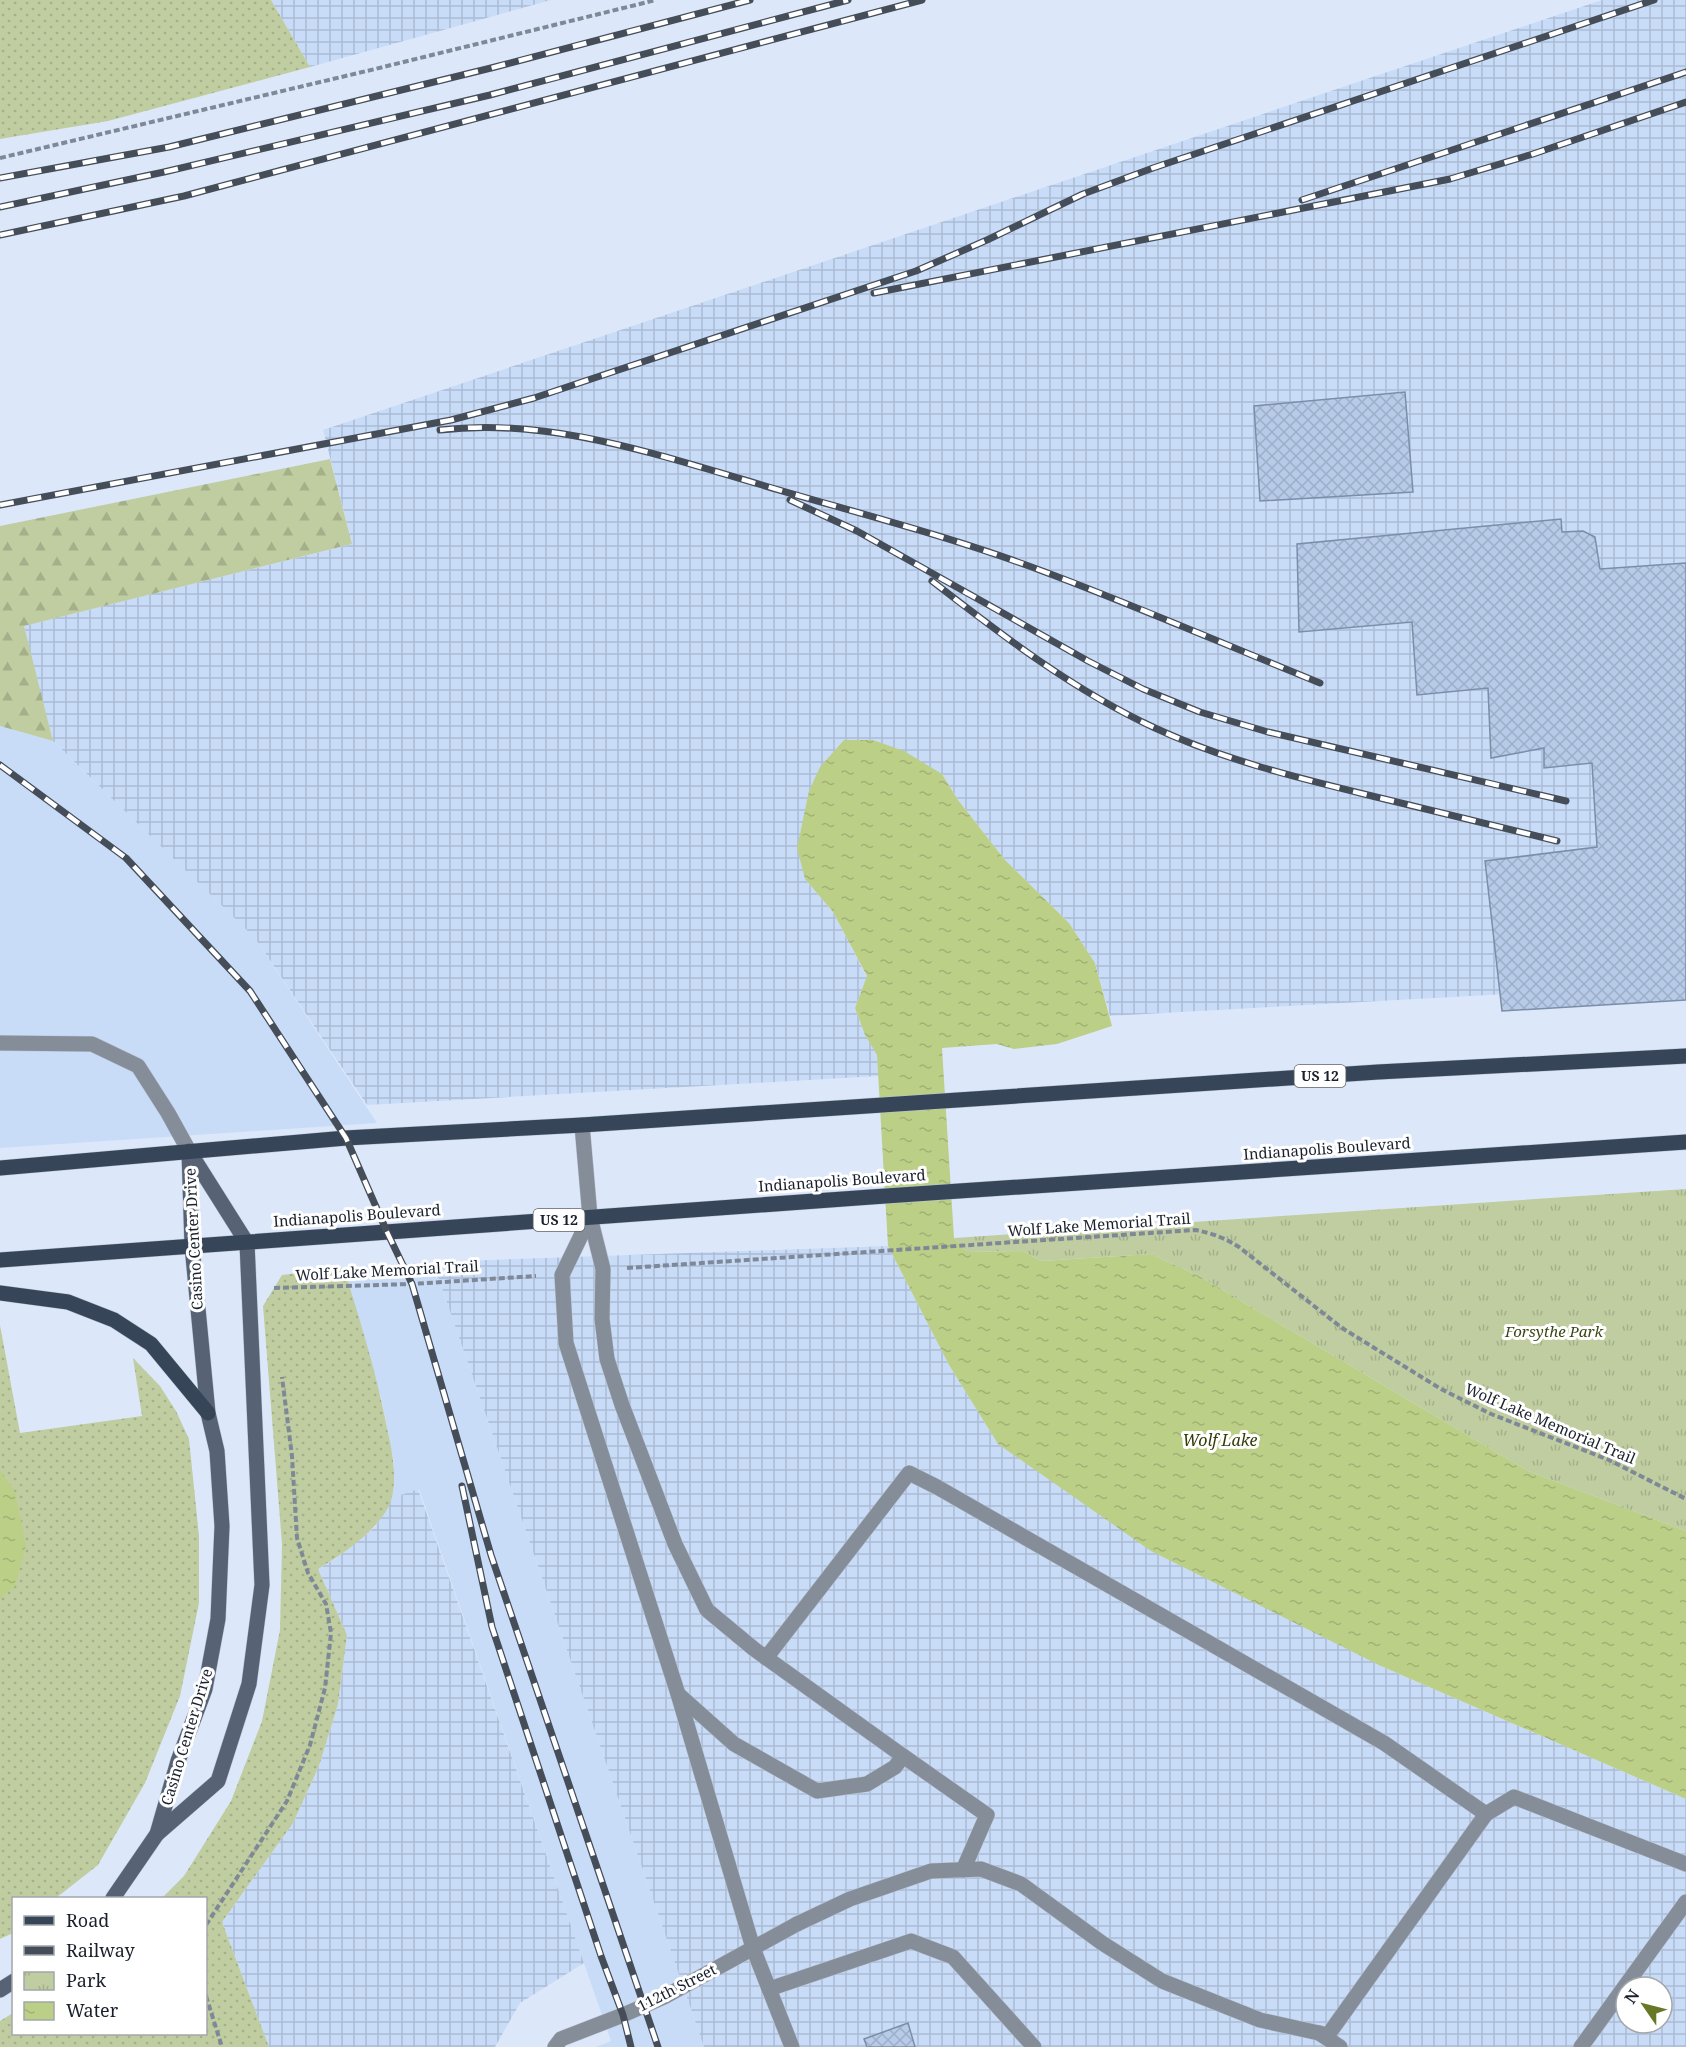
<svg xmlns="http://www.w3.org/2000/svg" width="1686" height="2047" font-family="'Noto Serif',serif">
	<style>
		.built { fill: #c8dcf8 }
		.industrial { fill: url(#industrial-grid); fill-rule: evenodd }
		.grass { fill: url(#grass-dots) }
		.forest { fill: url(#forest-firs) }
		.park { fill: url(#park-tufts) }
		.water { fill: url(#water-ripples) }
		.building { fill: url(#building-cross-hatch); stroke: #7b8da8; stroke-width: 1.5 }
		.lines { fill: none; stroke-linecap: round; stroke-linejoin: round }
		.lane-casing { stroke: #b9c4d5; stroke-width: 16 }
		.street-casing { stroke: #b9c4d5; stroke-width: 16 }
		.secondary-casing { stroke: #b9c4d5; stroke-width: 16 }
		.primary-casing { stroke: #b9c4d5; stroke-width: 16 }
		.path { stroke: #7f8897; stroke-width: 4; stroke-dasharray: 6 3; stroke-linecap: butt }
		.lane { stroke: #858d99; stroke-width: 15 }
		.street { stroke: #858d99; stroke-width: 15 }
		.secondary { stroke: #576374; stroke-width: 15 }
		.primary { stroke: #374559; stroke-width: 15 }
		.rail-casing { stroke: #454d59; stroke-width: 7 }
		.rail { stroke: #fff; stroke-width: 4.5; stroke-dasharray: 14; stroke-linecap: butt }
		.labels { text-anchor: middle; stroke-width: 6; stroke-linejoin: round; paint-order: stroke }
		.shield { fill: #fff; stroke: #5e636b; stroke-width: 1.5 }
		.shield-label { font-size: 14px; font-weight: bold; fill: #19202b }
		.street-label { font-size: 15px; fill: #19202b; stroke: #fff }
		.park-label { font-size: 15px; font-style: italic; fill: #3a4511; stroke: #fff }
		.water-label { font-size: 16px; font-style: italic; fill: #323d06; stroke: #fff }
	</style>
	<defs>
		<pattern id="industrial-grid" width="8" height="8" patternUnits="userSpaceOnUse" patternTransform="scale(1.5)"><rect width="8" height="8" fill="#c8dcf8"/><path d="M0 4h8M4 0v8" fill="none" stroke="#abbcd5"/></pattern>
		<pattern id="grass-dots" width="8" height="8" patternUnits="userSpaceOnUse" patternTransform="scale(1.5)"><rect width="8" height="8" fill="#c0cda0"/><path d="M2 2h.1M6 6h.1" fill="none" stroke="#a4b08a" stroke-width="1.8" stroke-linecap="round"/></pattern>
		<pattern id="forest-firs" width="22" height="20" patternUnits="userSpaceOnUse" patternTransform="scale(1.5)"><rect width="22" height="20" fill="#c0cda0"/><path d="M5 1l3.5 6h-7zM16 11l3.5 6h-7z" fill="#a4b08a"/></pattern>
		<pattern id="park-tufts" width="24" height="20" patternUnits="userSpaceOnUse" patternTransform="scale(1.5)"><rect width="24" height="20" fill="#c0cda0"/><path d="M3 7l-1-3M5 7V3M7 7l1-3M15 17l-1-3M17 17v-4M19 17l1-3" fill="none" stroke="#a4b08a"/></pattern>
		<pattern id="water-ripples" width="26" height="14" patternUnits="userSpaceOnUse" patternTransform="scale(1.5)"><rect width="26" height="14" fill="#bccf87"/><path d="M2 4q2-2 4 0t4 0M15 11q2-2 4 0t4 0" fill="none" stroke="#a1b175"/></pattern>
		<pattern id="building-cross-hatch" width="8" height="8" patternUnits="userSpaceOnUse" patternTransform="scale(1.5)"><rect width="8" height="8" fill="#b7cbe8"/><path d="M0 0l8 8M0 8l8-8" fill="none" stroke="#9daec7"/></pattern>
	</defs>
	<rect width="100%" height="100%" fill="#dce8fa"/>
	<g class="built">
		<path d="M0,726L53,741L255,938L377,1123L0,1148Z"/>
		<path d="M433,1262L704,2047H596L611,2041L419,1489L392,1498L394,1463L382,1401L344,1268Z"/>
	</g>
	<g class="industrial">
		<path d="M271,0H551L310,67Z"/>
		<path d="M1602,0H1686V984L1110,1016L1095,963L1069,923L1005,860L958,800L942,774L805,879L833,912L867,977L855,1008L865,1035L877,1054L879,1076L367,1105L255,938L53,741L23,626L352,544L323,430Z"/>
		<path d="M888,1246L949,1365L998,1444L1381,1666L1686,1799V2047H704L433,1262ZM1626,1987H1662V2023H1626Z"/>
		<path d="M418,1489L584,1963L520,2003L495,2047H269L222,1922L293,1823L319,1766L338,1704L347,1635L318,1569L335,1559L375,1527L392,1498Z"/>
	</g>
	<g class="grass">
		<path d="M0,0H271L310,67L108,121L0,139Z"/>
		<path d="M344,1268C360,1321 377,1374 387,1428C392,1450 397,1474 392,1497C386,1525 342,1555 318,1569L347,1635L338,1704L319,1766L293,1823L222,1922L269,2047H0V2021L13,2013L14,2034H206V1898H162L184,1876L231,1801L262,1721L280,1630L282,1544L263,1306L282,1275Z"/>
		<path d="M0,1325L20,1433L142,1416L133,1358L160,1386L176,1411L189,1439L199,1536V1603L180,1696L145,1783L98,1865L56,1898H14L13,1933L0,1939Z"/>
	</g>
	<path class="forest" d="M330,459L352,544L24,626L53,741L0,726V526Z"/>
	<path class="park" d="M1686,1189V1531L1528,1471L1199,1276L1151,1254L1041,1261L1023,1251L967,1252L954,1238Z"/>
	<g class="water">
		<path d="M844,740H873L904,751L942,774L958,800L1005,860L1069,923L1095,963L1112,1026L1057,1044L1014,1049L997,1044L942,1048L954,1238L967,1252L1023,1251L1041,1261L1151,1254L1199,1276L1528,1471L1686,1531V1799L1381,1666L1151,1551L998,1444L949,1365L888,1246L877,1055L865,1035L855,1008L867,976L833,912L805,879L797,848L809,791L820,767Z"/>
		<path d="M0,1470L15,1492L26,1545L15,1586L0,1599Z"/>
	</g>
	<g class="building">
		<path d="M1405,392L1413,492L1260,501L1254,406Z"/>
		<path d="M1561,519L1562,532L1583,531L1595,537L1600,569L1686,563V1000L1502,1011L1485,861L1597,847L1592,763L1544,768V748L1491,758L1488,688L1417,695L1412,622L1299,632L1297,544Z"/>
		<path d="M908,2023L915,2047H867L864,2039Z"/>
	</g>
	<g class="lines">
		<g class="lane-casing">
			<g id="lane">
				<path d="M0,1043L92,1044L138,1066L168,1113L189,1151"/>
				<path d="M582,1125L590,1217L603,1269L602,1319L607,1359L622,1405L675,1544L707,1610L754,1649L903,1756L895,1767L867,1784L817,1791L734,1744L678,1694"/>
				<path d="M590,1217L562,1275L566,1343L678,1694L753,1948L792,2047"/>
				<path d="M766,1658L909,1473L937,1487L1384,1743L1486,1814L1328,2035L1260,2020L1162,1981L1102,1943L1021,1884L981,1869L931,1871L850,1899L797,1924"/>
				<path d="M903,1756L987,1815L963,1870"/>
				<path d="M1486,1814L1514,1797L1686,1864"/>
				<path d="M1319,2033L1340,2047"/>
				<path d="M1581,2047L1686,1902"/>
			</g>
		</g>
		<g class="street-casing">
			<g id="street">
				<path d="M769,1989L911,1941L953,1957L1034,2047"/>
				<path d="M555,2047L561,2039L623,2015L664,1997L797,1924"/>
			</g>
		</g>
		<g class="secondary-casing">
			<g id="secondary">
				<path d="M157,1834L178,1761L205,1689L218,1619L222,1526L217,1451L208,1413L192,1246L189,1152"/>
				<path d="M113,1898L157,1834L218,1781L249,1684L262,1585L247,1243L189,1151"/>
				<path d="M0,1990L14,1981"/>
			</g>
		</g>
		<g class="primary-casing">
			<g id="primary">
				<path d="M0,1168L346,1138L582,1125L1378,1072L1686,1056"/>
				<path d="M0,1260L871,1197L1686,1142"/>
				<path d="M0,1293L68,1302L114,1320L151,1344L208,1413"/>
			</g>
		</g>
		<g class="path">
			<path d="M0,158L375,69L656,0"/>
			<path d="M627,1268L1195,1230C1212,1233 1225,1238 1239,1247L1342,1328L1441,1389L1491,1414L1609,1460L1686,1499"/>
			<path d="M274,1288L412,1284L536,1276"/>
			<path d="M206,1925L287,1801L310,1745L325,1688L331,1633L326,1604L308,1573L297,1538L292,1456L282,1377"/>
			<path d="M206,1996L222,2047"/>
		</g>
		<use href="#lane" class="lane"/>
		<use href="#street" class="street"/>
		<use href="#secondary" class="secondary"/>
		<use href="#primary" class="primary"/>
		<g class="rail-casing">
			<g id="rail">
				<path d="M0,178L169,147L491,68L750,0"/>
				<path d="M1302,200L1686,72"/>
				<path d="M0,207L164,172L490,95L848,0"/>
				<path d="M0,235L184,196L922,0"/>
				<path d="M874,293L1450,179L1533,154L1686,102"/>
				<path d="M440,430C551,417 657,455 762,485C857,513 953,537 1045,572C1138,607 1229,646 1320,683"/>
				<path d="M790,500L857,531L1088,661L1143,689L1200,712L1268,732L1566,801"/>
				<path d="M0,505L451,420L534,398L916,271L987,240L1083,194L1153,168L1654,0"/>
				<path d="M932,581C1003,636 1073,690 1155,728C1224,760 1298,778 1372,796C1434,811 1496,826 1557,841"/>
				<path d="M0,765L126,858L250,991L346,1138L387,1232L412,1284L491,1555L658,2047"/>
				<path d="M462,1486L492,1627L601,1956L623,2015L631,2047"/>
			</g>
		</g>
		<use href="#rail" class="rail"/>
	</g>
	<g class="labels">
		<g class="shield">
			<rect x="1294.5" y="1065" width="51" height="22" rx="4.5"/>
			<rect x="533.5" y="1209" width="51" height="22" rx="4.5"/>
		</g>
		<g class="shield-label">
			<text x="1320" y="1081">US 12</text>
			<text x="559" y="1225">US 12</text>
		</g>
		<g class="street-label">
			<text transform="translate(1327 1149) rotate(-4)" y="5">Indianapolis Boulevard</text>
			<text transform="translate(842 1181) rotate(-4)" y="5">Indianapolis Boulevard</text>
			<text transform="translate(357 1216) rotate(-4)" y="5">Indianapolis Boulevard</text>
			<text transform="translate(1099 1225) rotate(-4)" y="5">Wolf Lake Memorial Trail</text>
			<text transform="translate(194 1239) rotate(-93)" y="5">Casino Center Drive</text>
			<text transform="translate(387 1271) rotate(-3)" y="5">Wolf Lake Memorial Trail</text>
			<text transform="translate(1550 1424) rotate(23)" y="5">Wolf Lake Memorial Trail</text>
			<text transform="translate(187 1737) rotate(-73)" y="5">Casino Center Drive</text>
			<text transform="translate(677 1988) rotate(-27)" y="5">112th Street</text>
		</g>
		<g class="park-label">
			<text x="1554" y="1337">Forsythe Park</text>
		</g>
		<g class="water-label">
			<text x="1220" y="1446">Wolf Lake</text>
		</g>
	</g>
	<rect x="12" y="1897" width="195" height="138" fill="#ffffff" stroke="#a3a6aa" stroke-width="1.5"/>
	<rect x="24" y="1916" width="30" height="9" fill="#374559" stroke="#a3a6aa" stroke-width="1.5"/>
	<text x="66" y="1927" font-size="18" fill="#19202b">Road</text>
	<rect x="24" y="1946" width="30" height="9" fill="#454d59" stroke="#a3a6aa" stroke-width="1.5"/>
	<text x="66" y="1957" font-size="18" fill="#19202b">Railway</text>
	<rect x="24" y="1972" width="30" height="18" fill="url(#park-tufts)" stroke="#a3a6aa" stroke-width="1.5"/>
	<text x="66" y="1987" font-size="18" fill="#19202b">Park</text>
	<rect x="24" y="2002" width="30" height="18" fill="url(#water-ripples)" stroke="#a3a6aa" stroke-width="1.5"/>
	<text x="66" y="2017" font-size="18" fill="#19202b">Water</text>
	<g transform="translate(1644 2005) rotate(305)"><circle r="28" fill="#ffffff" stroke="#a3a6aa" stroke-width="1.5"/>
	<path d="M0-4.5L10 22L0 15L-10 22Z" fill="#677827"/>
	<text y="-9" font-size="16" font-weight="bold" text-anchor="middle" fill="#19202b">N</text>
	</g>
</svg>
